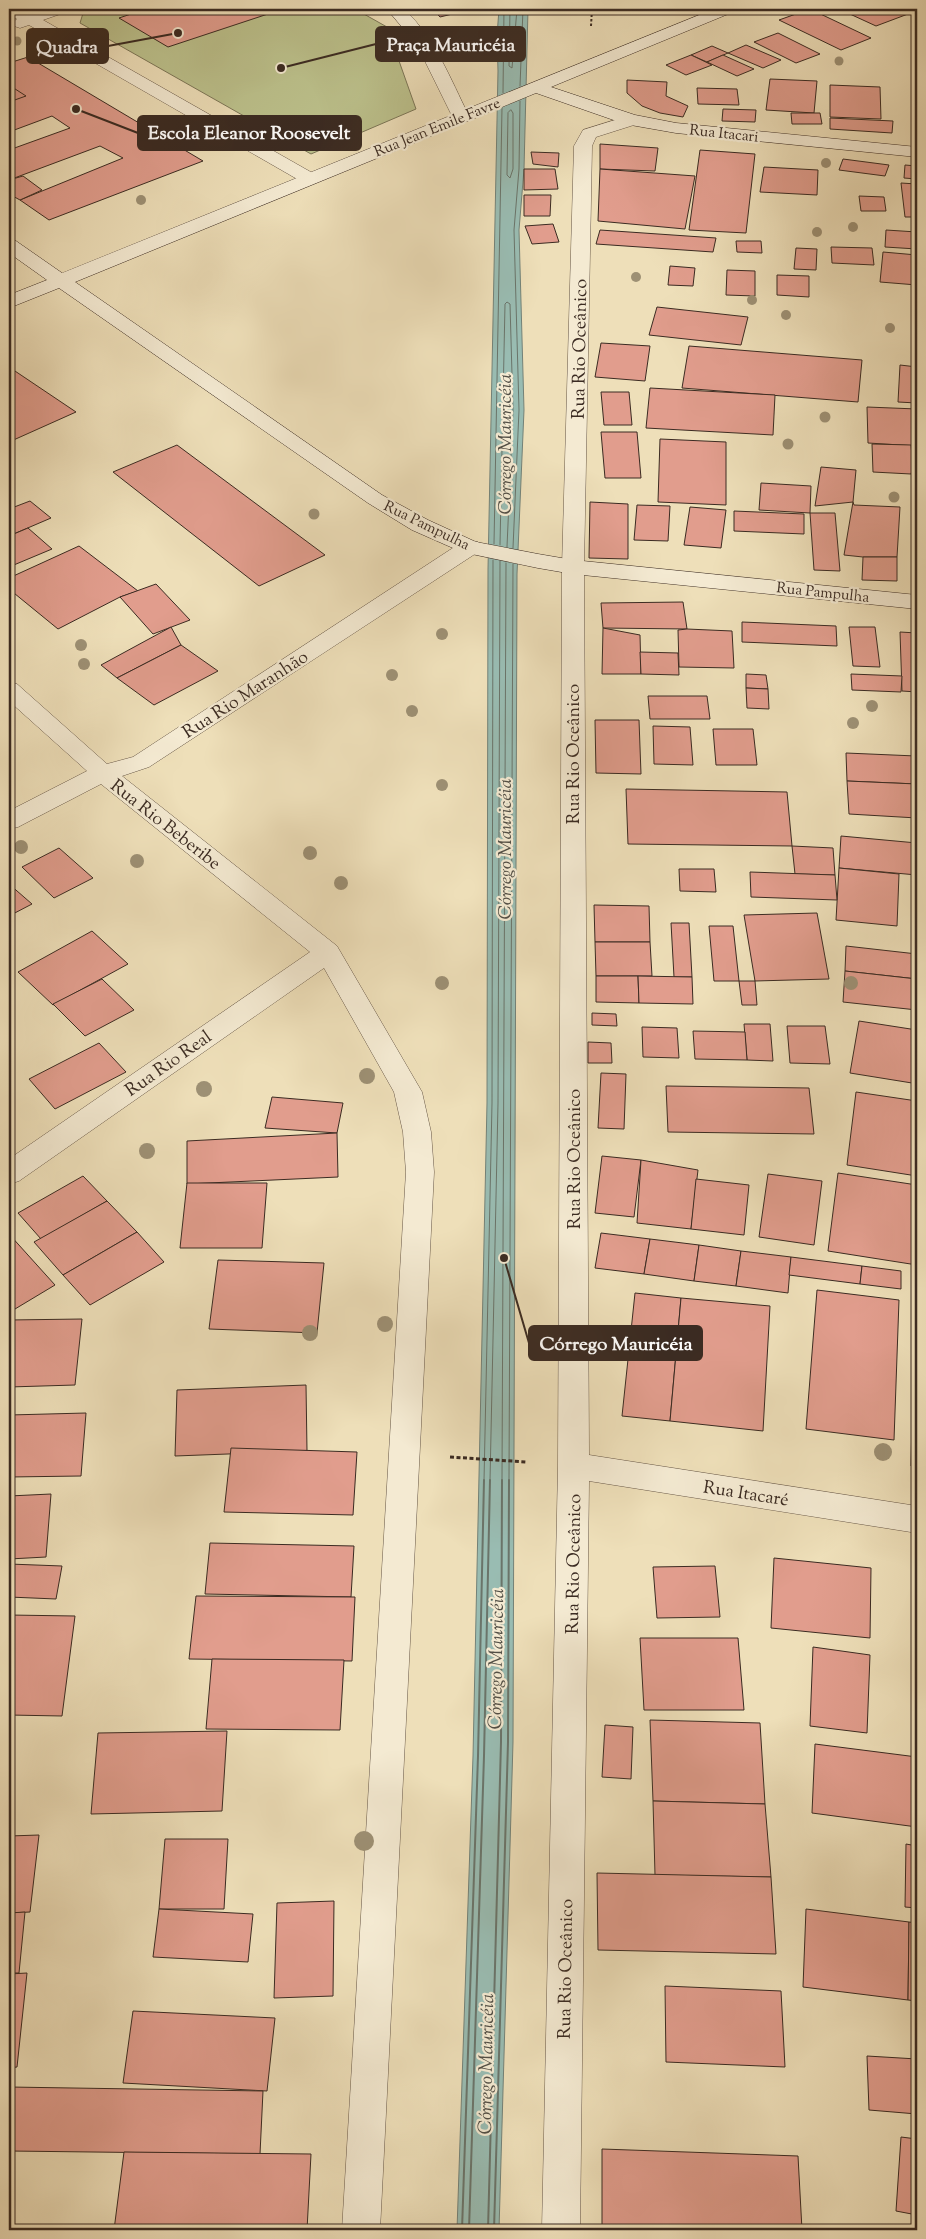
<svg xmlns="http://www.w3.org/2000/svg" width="926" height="2239" font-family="'Sorts Mill Goudy',serif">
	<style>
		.green { fill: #bcc18c; stroke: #7c7657 }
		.water { fill: #99bcb2; stroke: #738278 }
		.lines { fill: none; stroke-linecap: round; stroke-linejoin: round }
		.shore-far1 { stroke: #6a746a; stroke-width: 1 }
		.shore { stroke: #6a746a; stroke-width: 2 }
		.building { fill: #e19d8d; stroke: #3b2b22 }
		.street-casing { stroke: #685848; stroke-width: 1 }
		.secondary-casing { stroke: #3b2b22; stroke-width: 1 }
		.path-far1 { stroke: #3b2b22; stroke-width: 2; stroke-dasharray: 2.5 2; stroke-linecap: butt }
		.path { stroke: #3b2b22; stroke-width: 3; stroke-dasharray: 4 2.5; stroke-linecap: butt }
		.street { fill: #f4ead2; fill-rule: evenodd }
		.secondary { fill: #f4ead2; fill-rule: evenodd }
		.tree { fill: #9d9074 }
		.labels { text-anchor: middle; stroke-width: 4.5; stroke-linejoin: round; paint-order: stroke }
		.far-street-label { font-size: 15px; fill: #3b2b22; stroke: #f4ead2 }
		.street-label { font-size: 18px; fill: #3b2b22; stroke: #f4ead2 }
		.water-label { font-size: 19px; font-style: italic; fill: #524f46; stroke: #f4ead2 }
		.leader { fill: none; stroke: #3b2b22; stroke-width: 2 }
		.callout-dot { fill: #3b2b22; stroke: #f4ead2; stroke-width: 2 }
		.callout { fill: #3b2b22; stroke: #3b2b22; stroke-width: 2 }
		.callout-label { font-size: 19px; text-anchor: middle; font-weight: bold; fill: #fff }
	</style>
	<rect width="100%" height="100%" fill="#eedfb9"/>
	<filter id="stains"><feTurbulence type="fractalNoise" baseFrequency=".004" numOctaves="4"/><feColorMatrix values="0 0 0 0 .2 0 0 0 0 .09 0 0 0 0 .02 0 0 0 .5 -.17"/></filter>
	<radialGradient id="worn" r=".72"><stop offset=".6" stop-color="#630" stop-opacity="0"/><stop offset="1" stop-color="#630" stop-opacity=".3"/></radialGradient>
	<path class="green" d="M88,9H355L387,27L416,109L311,154L80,23L84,10Z"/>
	<path class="water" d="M499,9H528L524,169L519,230L524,410L517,574L513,1742L499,2230H457L473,1756L487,1103L488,569L498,71L497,36Z"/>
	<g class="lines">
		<g class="shore-far1">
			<path d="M510,9L509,66L512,68L517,9"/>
			<path d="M520,86L523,9"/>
			<path d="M503,93L504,9"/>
			<path d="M511,110L513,113V169L510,178L507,175L508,113Z"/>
			<path d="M494,544L502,108"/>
			<path d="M500,545L505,304L507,302L510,304L513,410L507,547"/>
			<path d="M513,548L519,410L514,230L519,169L520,101"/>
			<path d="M484,1481L492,1103L493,560"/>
			<path d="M490,1481L498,1103L500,561"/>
			<path d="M502,1481L506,563"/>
			<path d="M509,1481L513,564"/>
		</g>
		<g class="shore">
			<path d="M462,2230L478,1756L484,1480"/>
			<path d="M469,2230L484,1756L490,1480"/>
			<path d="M488,2230L501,1742L502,1480"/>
			<path d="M494,2230L508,1742L509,1480"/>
		</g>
	</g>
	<g class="building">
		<path d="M146,9H283L168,47L119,18Z"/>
		<path d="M433,9H473L440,17Z"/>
		<path d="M810,9L871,38L841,50L779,20Z"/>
		<path d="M839,9H896L908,14L876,26Z"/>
		<path d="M778,33L820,54L796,63L754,42Z"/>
		<path d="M746,45L781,60L763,68L728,53Z"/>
		<path d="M712,46L728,53L707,62L691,55Z"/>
		<path d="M691,55L712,65L686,75L666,65Z"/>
		<path d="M723,55L754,69L737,76L707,62Z"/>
		<path d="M28,57L203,161L49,220L20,200L123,158L100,146L9,180V150L70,128L52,116L9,132V63Z"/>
		<path d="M770,79L817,81L814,113L766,110Z"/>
		<path d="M627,80L667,82L666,96L688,106L683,117L660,113L642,106L627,93Z"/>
		<path d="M9,85L26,96L9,102Z"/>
		<path d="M830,85L880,87L881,119L830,117Z"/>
		<path d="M697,88L737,89L739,105L698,104Z"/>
		<path d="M723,109L756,110L755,122L722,121Z"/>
		<path d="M791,113H820L822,124H792Z"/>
		<path d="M830,118L893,121L892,133L830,129Z"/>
		<path d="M600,144L658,148L655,171L600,169Z"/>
		<path d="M700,150L755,154L746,233L689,230Z"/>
		<path d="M531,152L559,153L558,167L533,164Z"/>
		<path d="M843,159L889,165L885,176L839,170Z"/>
		<path d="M905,165L917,166V179L904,178Z"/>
		<path d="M764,167L818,170L817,195L760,192Z"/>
		<path d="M524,169H555L558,189L524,190Z"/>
		<path d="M600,169L695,176L685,229L598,221Z"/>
		<path d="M23,176L42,190L20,200L9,194V180Z"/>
		<path d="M901,183L917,184V217H905Z"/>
		<path d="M524,195H551L550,216H524Z"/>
		<path d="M859,196L884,197L886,211H861Z"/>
		<path d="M553,224L559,242L532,244L525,226Z"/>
		<path d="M600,230L716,238L713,252L596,244Z"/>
		<path d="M886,230L917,232V249L885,247Z"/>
		<path d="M736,241H761L762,253L737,252Z"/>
		<path d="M831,247L872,248L874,265L832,263Z"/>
		<path d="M796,248L817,249L816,270L794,269Z"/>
		<path d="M883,252L917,255V285L880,282Z"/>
		<path d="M670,266L695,268L693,286L668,285Z"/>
		<path d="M727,270L755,271V296L726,295Z"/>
		<path d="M777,275L809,276V297L777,295Z"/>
		<path d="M657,307L748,317L741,345L649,335Z"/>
		<path d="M601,343L650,346L645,381L595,377Z"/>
		<path d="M689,346L862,360L858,402L682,388Z"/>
		<path d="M900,365L917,367V403L898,402Z"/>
		<path d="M9,367L76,412L9,442Z"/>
		<path d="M650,388L775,395L773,435L646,428Z"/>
		<path d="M601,392H629L632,425H604Z"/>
		<path d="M867,407L917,409V446L868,443Z"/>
		<path d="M601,432H637L641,478H605Z"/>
		<path d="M660,439L726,442V505L658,502Z"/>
		<path d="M872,444L911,445L913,467L911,474L873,472Z"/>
		<path d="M177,445L325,555L259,586L113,472Z"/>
		<path d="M821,467L856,470L853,502L815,506Z"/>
		<path d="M913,467L917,468V491H913Z"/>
		<path d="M761,483L811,486L810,513L759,510Z"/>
		<path d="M30,501L51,518L9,536V509Z"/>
		<path d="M590,502L628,504V559L589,558Z"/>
		<path d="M853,502L854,505L900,507L897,557H863L844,555Z"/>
		<path d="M637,505L670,506L668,541L634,540Z"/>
		<path d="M690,507L726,510L721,548L684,545Z"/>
		<path d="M734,511L804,514V534L734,531Z"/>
		<path d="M810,513H835L840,571L814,570Z"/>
		<path d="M28,528L52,549L9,567V536Z"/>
		<path d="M79,546L138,591L120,597L58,629L9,589V578Z"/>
		<path d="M863,557H897V581L862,580Z"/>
		<path d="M156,584L190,620L153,634L120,597Z"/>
		<path d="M683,602L687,629L603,628L601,603Z"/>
		<path d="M742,622L836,626L837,646L742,642Z"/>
		<path d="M171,627L181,645L117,678L101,665Z"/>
		<path d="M849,627H875L880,667L853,666Z"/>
		<path d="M603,628L640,635L641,674H602Z"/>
		<path d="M687,629L732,631L734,668L679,667L678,630Z"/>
		<path d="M900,632L917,633V692L902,691Z"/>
		<path d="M181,645L218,671L154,705L117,678Z"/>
		<path d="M640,652L678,653L679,675L641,674Z"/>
		<path d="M746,674L766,675L768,689L746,688Z"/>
		<path d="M851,674L902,676L901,692L852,690Z"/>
		<path d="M746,688L768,689L769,709L747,708Z"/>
		<path d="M648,696H707L710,719H650Z"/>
		<path d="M595,720H639L641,774L596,773Z"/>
		<path d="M653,726L690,727L693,765L654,764Z"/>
		<path d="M713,729H753L757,765H716Z"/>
		<path d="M846,753L916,756L917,784L847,781Z"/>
		<path d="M847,781L917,784V818L849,814Z"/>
		<path d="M626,789L787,792L792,846L628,844Z"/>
		<path d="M841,836L917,843V875L839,868Z"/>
		<path d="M792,846L833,848L835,875L795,874Z"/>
		<path d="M59,848L93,878L54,898L22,867Z"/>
		<path d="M839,868L899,874L897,926L836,920Z"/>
		<path d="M679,869H714L716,892L680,891Z"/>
		<path d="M750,872L835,875L837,900L751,897Z"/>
		<path d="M9,884L32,904L9,916Z"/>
		<path d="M594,905L649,906L650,942H595Z"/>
		<path d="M817,913L829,979L755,981L744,915Z"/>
		<path d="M671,923H689L692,977H674Z"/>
		<path d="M709,926H733L739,981H714Z"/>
		<path d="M92,931L128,964L53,1005L18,972Z"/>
		<path d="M595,942H650L652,976H596Z"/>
		<path d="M846,946L917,954V979L845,971Z"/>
		<path d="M845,971L917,979V1010L843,1002Z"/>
		<path d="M596,976H638L639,1003L596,1002Z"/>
		<path d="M638,976L692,977L693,1004L639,1003Z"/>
		<path d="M102,979L134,1010L85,1036L53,1004Z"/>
		<path d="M739,981H755L757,1005H742Z"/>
		<path d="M592,1013L616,1014L617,1026L592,1025Z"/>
		<path d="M859,1021L917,1030L912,1083L850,1073Z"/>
		<path d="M744,1024H770L773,1061L747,1060Z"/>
		<path d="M787,1026H825L830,1064L790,1063Z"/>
		<path d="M642,1027L677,1028L679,1058L643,1057Z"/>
		<path d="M693,1031L745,1032L747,1060L695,1059Z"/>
		<path d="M588,1042L611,1043L612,1063H588Z"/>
		<path d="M99,1043L126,1072L55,1109L29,1079Z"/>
		<path d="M601,1073L626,1074L624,1129L598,1128Z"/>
		<path d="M666,1086L809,1088L814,1134L668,1132Z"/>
		<path d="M856,1092L917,1101V1176L847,1165Z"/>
		<path d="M272,1097L343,1103L337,1133L265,1128Z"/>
		<path d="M337,1133L338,1177L187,1184V1141Z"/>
		<path d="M602,1156L641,1160L634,1217L595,1213Z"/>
		<path d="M641,1160L698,1170L691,1229L637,1223Z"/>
		<path d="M838,1173L917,1185V1265L828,1251Z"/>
		<path d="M768,1174L822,1181L814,1245L759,1237Z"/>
		<path d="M83,1176L107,1201L41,1239L18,1213Z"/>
		<path d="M696,1179L749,1185L744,1235L691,1229Z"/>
		<path d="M187,1183H267L262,1248H180Z"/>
		<path d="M107,1201L137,1232L63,1275L34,1242Z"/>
		<path d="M137,1232L164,1262L90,1305L63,1275Z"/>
		<path d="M601,1233L650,1239L644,1274L595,1268Z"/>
		<path d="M9,1234L55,1285L15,1309L9,1302Z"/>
		<path d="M650,1239L699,1245L694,1281L644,1274Z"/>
		<path d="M699,1245L741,1251L736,1286L694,1281Z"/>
		<path d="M741,1251L791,1257L788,1293L736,1286Z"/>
		<path d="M791,1257L862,1266L860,1284L789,1275Z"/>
		<path d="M218,1260L324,1263L317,1333L209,1329Z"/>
		<path d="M862,1266L901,1271V1289L860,1284Z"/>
		<path d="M916,1281H917V1326L914,1325Z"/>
		<path d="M817,1290L899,1300L894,1440L806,1429Z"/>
		<path d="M635,1293L681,1298L670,1421L622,1416Z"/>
		<path d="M681,1298L770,1306L763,1431L670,1421Z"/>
		<path d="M82,1319L75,1385L9,1387V1320Z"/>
		<path d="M914,1325L917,1326V1466H911Z"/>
		<path d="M306,1385L307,1451L175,1456L177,1390Z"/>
		<path d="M86,1413L81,1476L9,1477V1415Z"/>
		<path d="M231,1448L357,1452L353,1515L224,1512Z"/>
		<path d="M51,1494L46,1557L9,1559V1496Z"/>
		<path d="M210,1543L354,1546L351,1597L205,1594Z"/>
		<path d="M774,1558L871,1568L870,1638L771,1628Z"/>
		<path d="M9,1564L62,1566L56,1599L9,1597Z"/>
		<path d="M715,1566L720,1617L657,1618L653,1567Z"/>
		<path d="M196,1596L355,1597L352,1661L189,1659Z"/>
		<path d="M9,1615L75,1616L62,1716L9,1715Z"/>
		<path d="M640,1638H738L744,1710H644Z"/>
		<path d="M813,1647L870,1655L867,1733L810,1726Z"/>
		<path d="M212,1659L344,1660L340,1730L206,1729Z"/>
		<path d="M650,1720L760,1723L765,1804L653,1801Z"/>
		<path d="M605,1725L633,1727L631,1779L602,1777Z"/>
		<path d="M227,1731L222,1811L91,1814L98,1733Z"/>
		<path d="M815,1744L917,1757V1827L812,1813Z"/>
		<path d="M653,1801L765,1804L771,1877L655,1875Z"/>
		<path d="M39,1835L30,1912L9,1913V1836Z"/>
		<path d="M165,1839H228L224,1909H159Z"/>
		<path d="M906,1844L917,1846V1908L905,1907Z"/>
		<path d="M597,1873L771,1877L776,1954L598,1950Z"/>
		<path d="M334,1901L333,1996L274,1998L277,1903Z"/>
		<path d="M159,1909L253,1914L248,1962L153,1957Z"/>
		<path d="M806,1909L909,1922L908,2000L803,1987Z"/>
		<path d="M25,1912L19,1973H9V1913Z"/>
		<path d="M909,1922L917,1923V2001L908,2000Z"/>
		<path d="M27,1973L17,2067L9,2068V1974Z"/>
		<path d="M665,1986L781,1991L785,2067L666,2062Z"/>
		<path d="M133,2011L275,2018L267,2091L123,2083Z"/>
		<path d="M867,2056L917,2059V2114L869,2110Z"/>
		<path d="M9,2087L263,2091L260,2154L9,2151Z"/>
		<path d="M901,2137L917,2139V2215L896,2211Z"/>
		<path d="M602,2149L798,2156L802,2230H602Z"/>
		<path d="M124,2152L311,2154L307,2230H114Z"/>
	</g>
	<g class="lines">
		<g class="street-casing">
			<g id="street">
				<path d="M9,9H23L32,14L45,9H68L66,12L43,20L316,175L319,179L316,183H304L29,25L20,28L14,26L12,23L17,19L9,14Z"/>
				<path d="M387,9H404C435,38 450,78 469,116L466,120H454L417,45Z"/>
				<path d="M631,115L637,116L640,120L637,124L596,137L592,146L584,567L589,1455L917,1506V1533L589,1481L580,2230H542L558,1466L562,567L574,146L583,130Z"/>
				<path d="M470,541L478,542L481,547L478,552L149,767L122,776L337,946L422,1092L431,1132L434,1172L380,2230H342L406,1172L403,1132L394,1092L324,968L19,1181L9,1184V1159L310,952L101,784L18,827L9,829V811L87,771L9,701V682L17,684L107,764L133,757L462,542Z"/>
			</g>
		</g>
		<g class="secondary-casing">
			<path id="secondary" d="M714,9H735L733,12L551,87L635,115L676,123L917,147V157L676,133L625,124L536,93L75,282L382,495L428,520L476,542L538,554L573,560L917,595V609L573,574L538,568L462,552L412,530L368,503L59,288L9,308V295L47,280L9,253V240L16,241L62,273Z"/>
		</g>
		<path class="path-far1" d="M591,26L592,9"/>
		<path class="path" d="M450,1457L526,1462"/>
		<use href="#street" class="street"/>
		<use href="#secondary" class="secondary"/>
	</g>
	<g class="tree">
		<circle cx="17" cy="41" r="4.5"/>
		<circle cx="839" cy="61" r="4.5"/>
		<circle cx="826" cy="163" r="5"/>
		<circle cx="141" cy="200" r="5"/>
		<circle cx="853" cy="227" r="5"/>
		<circle cx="817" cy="232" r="5"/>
		<circle cx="636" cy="277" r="5"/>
		<circle cx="752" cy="300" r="5"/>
		<circle cx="786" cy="315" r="5"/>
		<circle cx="890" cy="328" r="5"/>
		<circle cx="825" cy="417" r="5.5"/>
		<circle cx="788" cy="444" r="5.5"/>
		<circle cx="894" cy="497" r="5.5"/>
		<circle cx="314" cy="514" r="5.5"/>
		<circle cx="442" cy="634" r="6"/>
		<circle cx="81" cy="645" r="6"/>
		<circle cx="84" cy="664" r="6"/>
		<circle cx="392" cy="675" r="6"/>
		<circle cx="872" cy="706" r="6"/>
		<circle cx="412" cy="711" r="6"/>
		<circle cx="853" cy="723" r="6"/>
		<circle cx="442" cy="785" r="6"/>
		<circle cx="21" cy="847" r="7"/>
		<circle cx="310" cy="853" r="7"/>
		<circle cx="137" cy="861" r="7"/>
		<circle cx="341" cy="883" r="7"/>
		<circle cx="442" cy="983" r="7"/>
		<circle cx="851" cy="983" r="7"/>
		<circle cx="367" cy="1076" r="8"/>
		<circle cx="204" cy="1089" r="8"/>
		<circle cx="147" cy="1151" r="8"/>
		<circle cx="385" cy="1324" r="8"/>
		<circle cx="310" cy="1333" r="8"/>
		<circle cx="883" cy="1452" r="9"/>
		<circle cx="364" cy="1841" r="10"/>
	</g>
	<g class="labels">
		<g class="far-street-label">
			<text transform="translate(437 127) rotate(-22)" y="5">Rua Jean Emile Favre</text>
			<text transform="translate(724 133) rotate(6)" y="5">Rua Itacari</text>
			<text transform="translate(427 525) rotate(26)" y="5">Rua Pampulha</text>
			<text transform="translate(823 592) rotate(6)" y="5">Rua Pampulha</text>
		</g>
		<g class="street-label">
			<text transform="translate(579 349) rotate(-89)" y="6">Rua Rio Oceânico</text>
			<text transform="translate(245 694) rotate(-33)" y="6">Rua Rio Maranhão</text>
			<text transform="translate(573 754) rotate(-90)" y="6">Rua Rio Oceânico</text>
			<text transform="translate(166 824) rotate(38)" y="6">Rua Rio Beberibe</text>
			<text transform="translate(168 1063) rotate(-35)" y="6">Rua Rio Real</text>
			<text transform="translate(574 1159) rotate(-90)" y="6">Rua Rio Oceânico</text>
			<text transform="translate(746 1493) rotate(9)" y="6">Rua Itacaré</text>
			<text transform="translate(573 1564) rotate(-89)" y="6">Rua Rio Oceânico</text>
			<text transform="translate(565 1969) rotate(-89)" y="6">Rua Rio Oceânico</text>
		</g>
		<g class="water-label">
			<text transform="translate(504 444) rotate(-90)" y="7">Córrego Mauricéia</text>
			<text transform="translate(504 849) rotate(-90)" y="7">Córrego Mauricéia</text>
			<text transform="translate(495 1659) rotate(-89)" y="7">Córrego Mauricéia</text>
			<text transform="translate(485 2064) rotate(-89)" y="7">Córrego Mauricéia</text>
		</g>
	</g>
	<path class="leader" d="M281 68L376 44M178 33L108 46M76 109L138 133M504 1258L529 1343"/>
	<g class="callout-dot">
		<circle cx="281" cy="68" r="5"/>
		<circle cx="178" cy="33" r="5"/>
		<circle cx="76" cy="109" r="5"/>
		<circle cx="504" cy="1258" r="5"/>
	</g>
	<g class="callout">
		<rect x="376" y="27" width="149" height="34" rx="5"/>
		<rect x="27" y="29" width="81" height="34" rx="5"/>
		<rect x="138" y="116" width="223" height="34" rx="5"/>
		<rect x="529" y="1326" width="173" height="34" rx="5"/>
	</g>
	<g class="callout-label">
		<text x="451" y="51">Praça Mauricéia</text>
		<text x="67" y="53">Quadra</text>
		<text x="249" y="139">Escola Eleanor Roosevelt</text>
		<text x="616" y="1350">Córrego Mauricéia</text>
	</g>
	<rect width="926" height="2239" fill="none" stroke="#eedfb9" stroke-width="30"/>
	<rect x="10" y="10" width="906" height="2219" fill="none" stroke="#3b2b22" stroke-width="2.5"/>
	<rect x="15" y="15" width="896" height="2209" fill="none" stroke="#3b2b22"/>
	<rect width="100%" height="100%" filter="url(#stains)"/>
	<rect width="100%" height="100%" fill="url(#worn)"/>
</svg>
